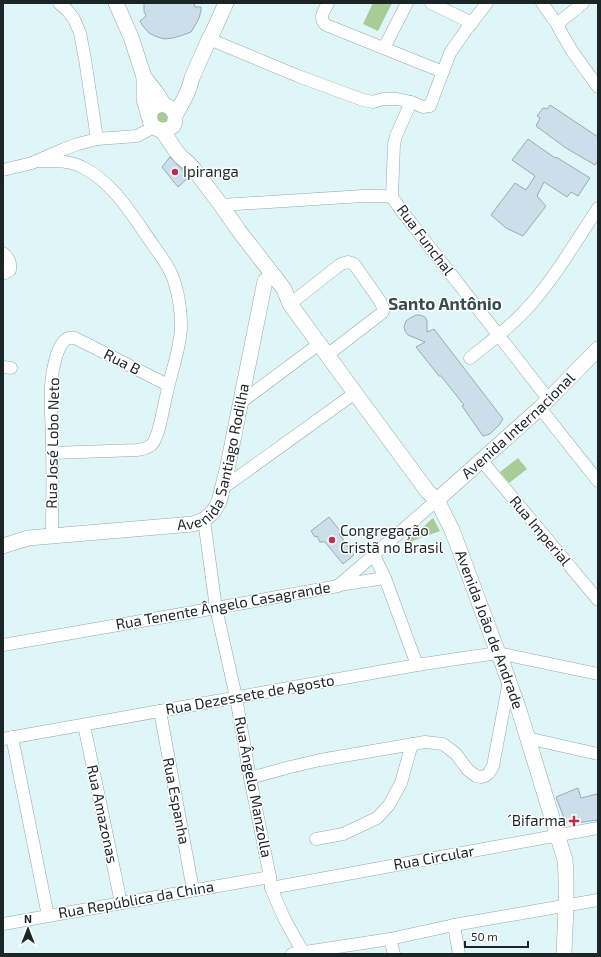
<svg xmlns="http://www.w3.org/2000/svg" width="601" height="957" font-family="'Exo 2',sans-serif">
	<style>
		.green { fill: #a9cb95 }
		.building { fill: #ccdee9; stroke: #99aab5 }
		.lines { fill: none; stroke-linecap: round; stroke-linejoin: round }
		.minor-casing { stroke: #93a8aa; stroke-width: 13 }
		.major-casing { stroke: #93a8aa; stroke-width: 16 }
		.minor { stroke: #fff; stroke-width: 12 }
		.major { stroke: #fff; stroke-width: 15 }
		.poi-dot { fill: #bd2c4c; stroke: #fff; stroke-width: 1.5 }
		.labels { text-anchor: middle; stroke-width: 3; stroke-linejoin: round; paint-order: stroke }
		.poi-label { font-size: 15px; fill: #1c2526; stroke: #fff; text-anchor: start }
		.street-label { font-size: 15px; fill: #1c2526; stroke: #fff }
		.quarter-label { font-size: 17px; font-weight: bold; fill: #384c4d; stroke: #fff }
	</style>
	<rect width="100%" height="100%" fill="#dff6f8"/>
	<g class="green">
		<path d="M373,3H392L378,31L363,24Z"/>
		<path d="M161,109L166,110L168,118L166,126L157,122V115Z"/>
		<path d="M518,458L527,469L509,483L500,472Z"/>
		<path d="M433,518L440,531L404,544Z"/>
	</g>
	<g class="building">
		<path d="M144,3H194L195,7H201V11L199,18L196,24L191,32L183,35L173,38L164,39L155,36L149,33L143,26L140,21L146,16L144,11Z"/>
		<path d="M550,105L598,137V161L595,165L566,148L536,126L540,118L537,116L543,108L547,109Z"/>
		<path d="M528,139L555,158L556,157L590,178L578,196L571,192L567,197L544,182L537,196L546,206L523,236L506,228L491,215L515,183L526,190L535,176L512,160Z"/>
		<path d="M170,157L189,177L178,187L162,167Z"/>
		<path d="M416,315H420L425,317L427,321V332L434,329L503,419L499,425L490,434L483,436L462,406L464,405L441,376H439L416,347L425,342L408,335L405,331L404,327L406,321L410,318Z"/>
		<path d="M329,517L341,532L339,534L354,555L343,564L325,542H320L317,536L315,537L311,531Z"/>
		<path d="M578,788L581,798L597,794L598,798V820L575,823H566L556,797Z"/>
	</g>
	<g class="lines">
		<g class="minor-casing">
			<g id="minor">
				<path d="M59,3L67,10L74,19L80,33L85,59L97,139"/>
				<path d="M328,3C324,11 318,18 326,25L443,72"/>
				<path d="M431,3L472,23"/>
				<path d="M542,3L557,24L561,32L572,51L598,87"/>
				<path d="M557,24L583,3"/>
				<path d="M209,39L298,76L363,100L373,102L383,99H397L411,102L423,107L430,106L450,53L466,30L487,3"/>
				<path d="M384,48L407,3"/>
				<path d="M38,161C52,161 69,160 82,167C113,182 132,215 151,242C160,255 171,269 175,284C179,297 181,312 181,326C181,348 170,375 166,397C163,408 159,439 151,445C147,449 142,449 137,450L52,453"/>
				<path d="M3,170L32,163L64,149L78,144L97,139L137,136L154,127"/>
				<path d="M392,197L394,144L396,136L411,102"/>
				<path d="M221,205L363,196H381L392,197L401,210L549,400"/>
				<path d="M3,253C9,259 11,262 10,270L5,273H3"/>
				<path d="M290,304L341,264L348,262L354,264L380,301C382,306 385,309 382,313L327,355"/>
				<path d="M470,358C491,341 514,324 532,303C557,274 577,240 598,208"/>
				<path d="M3,367L11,368"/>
				<path d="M240,403L319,344"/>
				<path d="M540,408L598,481"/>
				<path d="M482,461L598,600"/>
				<path d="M223,488L355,393"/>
				<path d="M204,520L216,608L236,697L250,778L270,877L271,888L285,920L304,954"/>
				<path d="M52,536C52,506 53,476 52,447C52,426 50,405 51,385C52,373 56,344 68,338H75L168,385"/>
				<path d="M374,555L385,578L417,665"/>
				<path d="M339,585L385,578"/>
				<path d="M3,645L216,608L338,586L437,500"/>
				<path d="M160,711L193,890"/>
				<path d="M84,725L121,903"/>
				<path d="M12,737L48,916"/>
				<path d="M527,738L598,754"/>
				<path d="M3,739L417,665L463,658L498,653L598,674"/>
				<path d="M250,778L290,767L320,760L425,742L443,744L456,754L468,770L476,776L481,777L485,776L489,773L493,766L509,681"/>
				<path d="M316,839L343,834L377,818L389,805L401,783L412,744"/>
				<path d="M271,888L598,828"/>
				<path d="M3,924L270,877"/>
				<path d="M454,925L459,954"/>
				<path d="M390,939L394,954"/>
				<path d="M292,954L390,939L454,925L598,900"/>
			</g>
		</g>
		<g class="major-casing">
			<g id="major">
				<path d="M116,3L131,37L144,77L158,95L163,104"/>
				<path d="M144,77V99L149,117"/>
				<path d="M175,115C170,100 148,102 150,119C150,123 152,126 156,128C161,132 168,130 173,126C176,122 174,118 176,114C179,108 183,102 186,95C189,90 190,84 192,78C197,65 204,52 209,39L212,34L226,3"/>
				<path id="s1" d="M162,130L176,151L181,157L186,161L193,168L221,205L239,231L284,289L290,304L355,393L428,492L437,500L452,530L498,653L502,662L519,710L565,860C568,891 565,923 564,954"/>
				<path id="s2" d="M437,500L540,408L598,349"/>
				<path id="s3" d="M3,546L9,544L28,538L193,524L204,520L213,512L219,502L227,470L265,281"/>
			</g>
		</g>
		<use href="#minor" class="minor"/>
		<use href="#major" class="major"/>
	</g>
	<g class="poi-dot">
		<circle cx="175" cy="172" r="4"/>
		<circle cx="332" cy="540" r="4"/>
		<path d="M572 815h4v4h4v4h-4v4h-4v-4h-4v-4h4z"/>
	</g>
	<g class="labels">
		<g class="poi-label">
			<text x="183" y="177">Ipiranga</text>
			<text x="340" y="536">Congregação<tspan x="340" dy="17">Cristã no Brasil</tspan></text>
			<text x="566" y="826" text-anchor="end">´Bifarma</text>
		</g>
		<g class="street-label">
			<text transform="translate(425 240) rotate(53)" y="5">Rua Funchal</text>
			<text transform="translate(122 362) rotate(27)" y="5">Rua B</text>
			<text dy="5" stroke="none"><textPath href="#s2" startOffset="110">Avenida Internacional</textPath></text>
			<text transform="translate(53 443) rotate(-89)" y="5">Rua José Lobo Neto</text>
			<text dy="5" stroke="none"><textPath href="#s3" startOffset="262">Avenida Santiago Rodilha</textPath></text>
			<text transform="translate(540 531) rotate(50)" y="5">Rua Imperial</text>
			<text transform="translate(223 606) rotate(-10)" y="5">Rua Tenente Ângelo Casagrande</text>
			<text dy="5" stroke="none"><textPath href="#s1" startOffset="602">Avenida João de Andrade</textPath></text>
			<text transform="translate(250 695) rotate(-10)" y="5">Rua Dezessete de Agosto</text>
			<text transform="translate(253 787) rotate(79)" y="5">Rua Ângelo Manzolla</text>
			<text transform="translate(176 801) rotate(79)" y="5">Rua Espanha</text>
			<text transform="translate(102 814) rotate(78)" y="5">Rua Amazonas</text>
			<text transform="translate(434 858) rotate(-10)" y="5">Rua Circular</text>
			<text transform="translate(136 900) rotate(-10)" y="5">Rua República da China</text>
		</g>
		<g class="quarter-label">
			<text x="445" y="310">Santo Antônio</text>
		</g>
	</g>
	<rect width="601" height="957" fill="none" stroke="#1c2526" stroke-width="8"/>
	<g transform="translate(28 929)" stroke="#ffffff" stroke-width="3" paint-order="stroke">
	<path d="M0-3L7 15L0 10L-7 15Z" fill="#1c2526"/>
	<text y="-6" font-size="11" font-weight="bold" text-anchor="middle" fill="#1c2526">N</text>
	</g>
	<path d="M465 941v6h63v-6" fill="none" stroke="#1c2526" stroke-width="2"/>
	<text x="471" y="941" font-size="12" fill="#1c2526" stroke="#ffffff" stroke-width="3" paint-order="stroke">50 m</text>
</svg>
